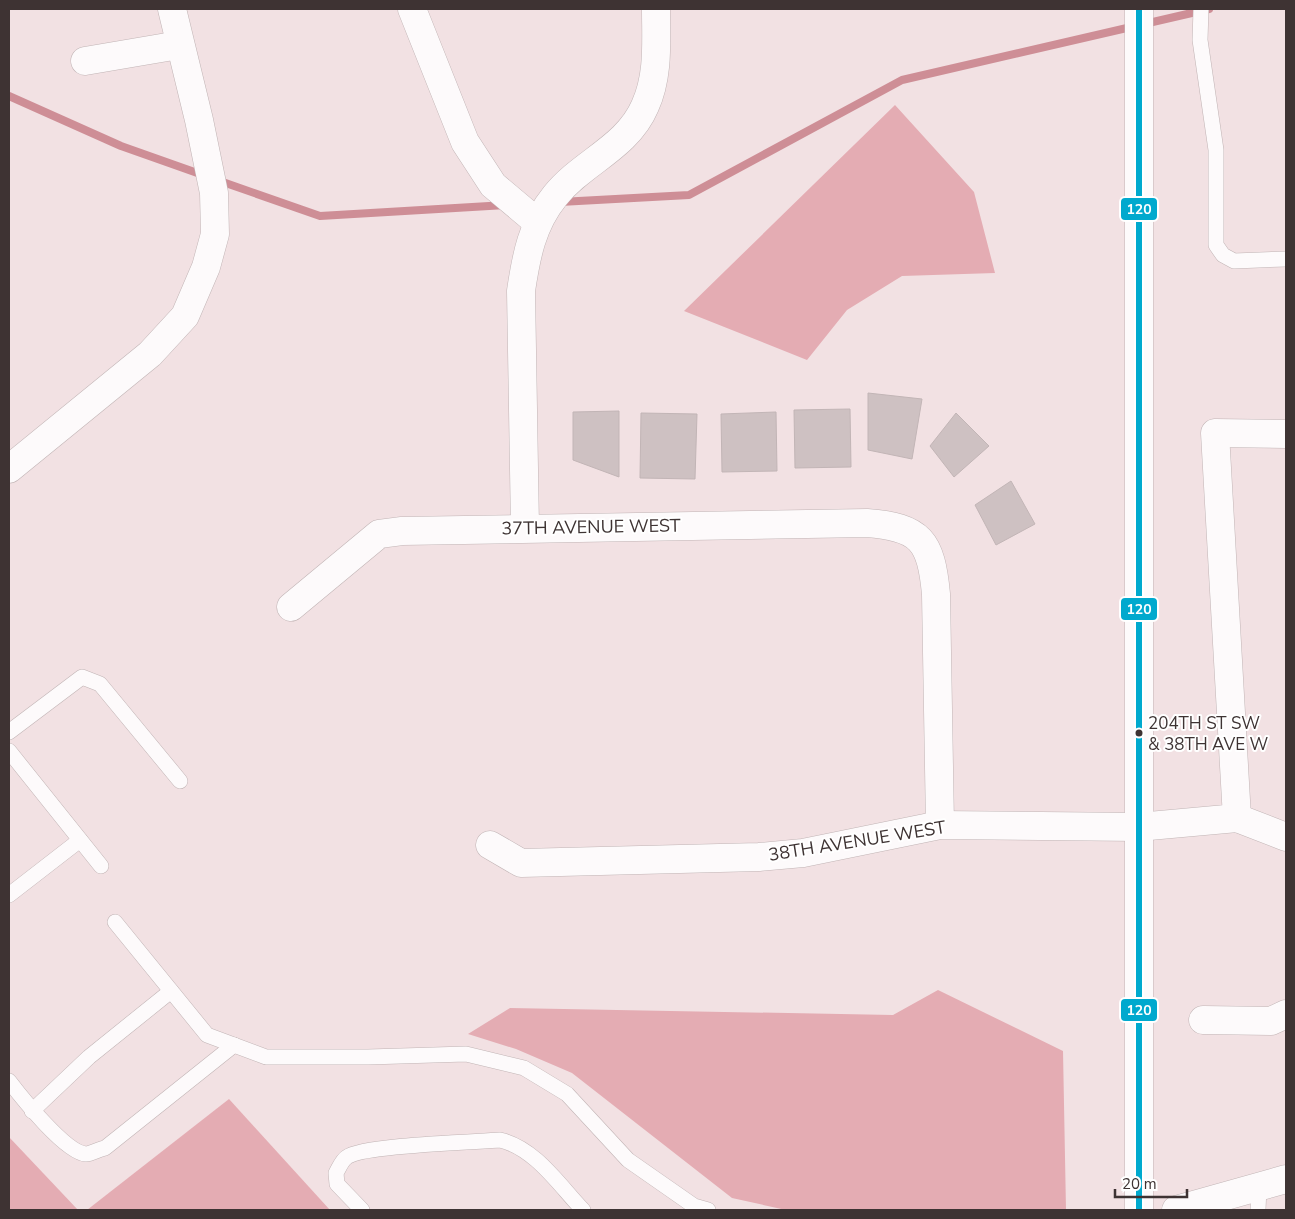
<svg xmlns="http://www.w3.org/2000/svg" width="1295" height="1219" font-family="'Nunito Sans',sans-serif">
	<style>
		.forest { fill: #e4acb3 }
		.lines { fill: none; stroke-linecap: round; stroke-linejoin: round }
		.stream { stroke: #ce8e96; stroke-width: 8 }
		.building { fill: #cec1c2; stroke: #c2b5b6 }
		.service-casing { stroke: #c1b4b5; stroke-width: 16 }
		.minor-casing { stroke: #c1b4b5; stroke-width: 29 }
		.tertiary-casing { stroke: #c1b4b5; stroke-width: 29 }
		.service { stroke: #fdfafb; stroke-width: 15 }
		.minor { stroke: #fdfafb; stroke-width: 28 }
		.tertiary { stroke: #fdfafb; stroke-width: 28 }
		.bus-1-casing { stroke: #fff; stroke-width: 10 }
		.bus-1 { stroke: #00a9ce; stroke-width: 6 }
		.bus-dot { fill: #3e3333; stroke: #fff; stroke-width: 2 }
		.labels { text-anchor: middle; stroke-width: 4; stroke-linejoin: round; paint-order: stroke }
		.bus-label { font-size: 17px; fill: #3e3333; stroke: #fff; text-anchor: start }
		.street-label { font-size: 18px; fill: #3e3333; stroke: #fff }
		.line-badge { stroke: #fff; stroke-width: 2 }
		.badge-label { font-size: 14px; text-anchor: middle; font-weight: bold; fill: #fff }
	</style>
	<rect width="100%" height="100%" fill="#f2e1e3"/>
	<g class="forest">
		<path d="M895,105L974,192L995,273L902,276L847,310L807,360L684,311Z"/>
		<path d="M938,990L1063,1051L1066,1210H786L732,1198L572,1073L516,1049L468,1034L510,1008L893,1015Z"/>
		<path d="M229,1099L330,1210H87Z"/>
		<path d="M9,1137L78,1210H9Z"/>
	</g>
	<g class="lines">
		<g class="stream">
			<path d="M9,96L121,146L203,175"/>
			<path d="M217,180L320,216L506,205"/>
			<path d="M560,202L689,195L902,80L1209,9"/>
		</g>
	</g>
	<g class="building">
		<path d="M868,393L922,399L912,459L868,450Z"/>
		<path d="M850,409L851,467L795,468L794,410Z"/>
		<path d="M619,411V477L573,460V412Z"/>
		<path d="M776,412L777,471L722,472L721,414Z"/>
		<path d="M641,413L697,414L695,479L640,478Z"/>
		<path d="M956,413L989,446L954,477L930,446Z"/>
		<path d="M1011,481L1035,524L996,545L975,505Z"/>
	</g>
	<g class="lines">
		<g class="service-casing">
			<g id="service">
				<path d="M1201,9L1200,40L1216,150V245L1223,255L1234,261L1286,259"/>
				<path d="M9,732L82,677L100,684L180,781"/>
				<path d="M9,751L101,866"/>
				<path d="M9,895L80,840"/>
				<path d="M115,922L207,1035L266,1057H368L466,1054L524,1068L567,1094L628,1160L694,1206L708,1210"/>
				<path d="M9,1081C22,1098 66,1153 86,1154C91,1154 99,1149 105,1148L234,1045"/>
				<path d="M32,1111L89,1057L171,991"/>
				<path d="M362,1210L337,1184L336,1173C339,1168 342,1160 347,1157C362,1145 475,1142 500,1140C535,1148 559,1185 583,1210"/>
				<path d="M1258,1210L1259,1187"/>
			</g>
		</g>
		<g class="minor-casing">
			<g id="minor">
				<path d="M412,9L465,142L493,185L537,222"/>
				<path d="M85,61L179,45"/>
				<path d="M9,469L150,354L185,316L206,267L215,234L214,193L199,120L172,9"/>
				<path d="M525,528L521,291C526,257 532,224 555,196C582,162 627,148 645,106C659,75 656,42 656,9"/>
				<path d="M291,607L379,534L402,531L867,523C921,527 931,541 936,594L940,825"/>
				<path d="M1237,818L1286,837"/>
				<path d="M490,845L521,863L759,857L803,853L940,825L1138,827L1237,818L1215,433L1286,434"/>
				<path d="M1203,1020L1271,1021L1286,1014"/>
			</g>
		</g>
		<g class="tertiary-casing">
			<g id="tertiary">
				<path d="M1139,9V1210"/>
				<path d="M1176,1210L1286,1179"/>
			</g>
		</g>
		<use href="#service" class="service"/>
		<use href="#minor" class="minor"/>
		<use href="#tertiary" class="tertiary"/>
		<g class="bus-1-casing">
			<path id="bus-1" d="M1139,9V1210"/>
		</g>
		<use href="#bus-1" class="bus-1"/>
	</g>
	<circle class="bus-dot" cx="1139" cy="733" r="4.5"/>
	<g class="labels">
		<g class="bus-label">
			<text x="1148" y="729">204TH ST SW<tspan x="1148" dy="21">&amp; 38TH AVE W</tspan></text>
		</g>
		<g class="street-label">
			<text transform="translate(591 527) rotate(-1)" y="6">37TH AVENUE WEST</text>
			<text transform="translate(857 841) rotate(-9)" y="6">38TH AVENUE WEST</text>
		</g>
	</g>
	<g class="line-badge">
		<rect x="1120" y="197" width="38" height="24" rx="5" fill="#00a9ce"/>
		<rect x="1120" y="597" width="38" height="24" rx="5" fill="#00a9ce"/>
		<rect x="1120" y="998" width="38" height="24" rx="5" fill="#00a9ce"/>
	</g>
	<g class="badge-label">
		<text x="1139" y="214">120</text>
		<text x="1139" y="614">120</text>
		<text x="1139" y="1015">120</text>
	</g>
	<rect width="1295" height="1219" fill="none" stroke="#3e3333" stroke-width="20"/>
	<path d="M1115 1189v8h72v-8" fill="none" stroke="#3e3333" stroke-width="2.5"/>
	<text x="1122" y="1189" font-size="15" fill="#3e3333" stroke="#ffffff" stroke-width="4" paint-order="stroke">20 m</text>
</svg>
